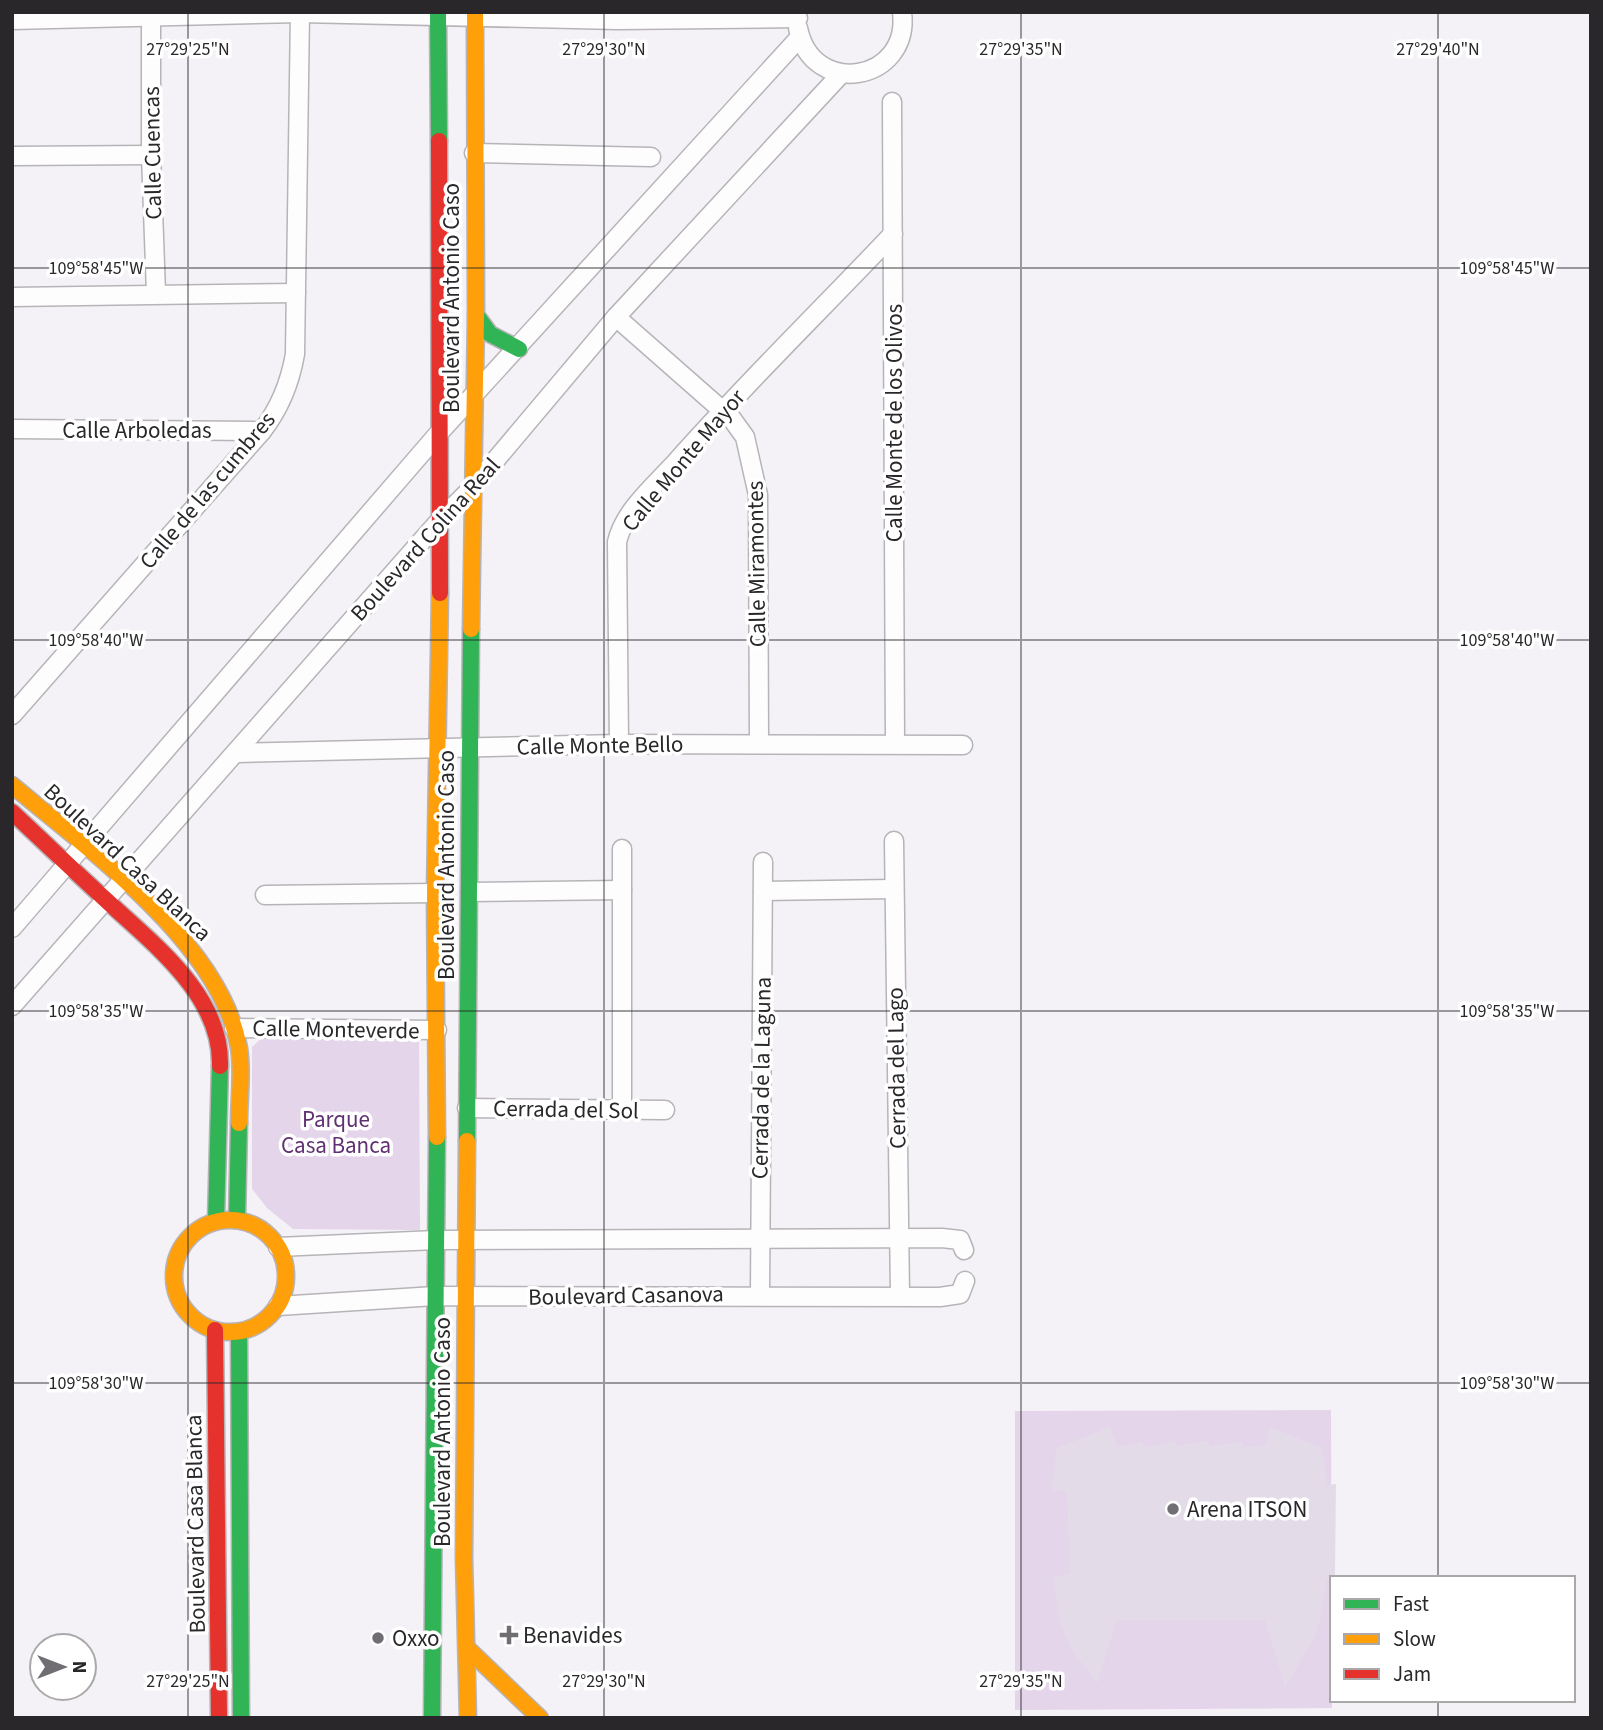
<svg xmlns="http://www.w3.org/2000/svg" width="1603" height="1730" font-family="'Source Sans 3',sans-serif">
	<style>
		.green { fill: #e4d5eb }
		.building { fill: #e4dbe9 }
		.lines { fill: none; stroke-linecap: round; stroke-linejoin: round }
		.street-casing { stroke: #b7b4b8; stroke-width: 21 }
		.fast-casing { stroke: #b7b4b8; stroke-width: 19 }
		.slow-casing { stroke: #b7b4b8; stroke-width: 19 }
		.jam-casing { stroke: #b7b4b8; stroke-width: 19 }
		.street { stroke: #fefdfe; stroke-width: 18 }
		.fast { stroke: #30b455; stroke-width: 16 }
		.slow { stroke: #ff9f0a; stroke-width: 16 }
		.jam { stroke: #e5322d; stroke-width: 16 }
		.ticks { fill: none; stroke: #29272a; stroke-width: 2; stroke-opacity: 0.45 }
		.poi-dot { fill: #706e72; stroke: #fff; stroke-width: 2.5 }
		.labels { text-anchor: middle; stroke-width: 7; stroke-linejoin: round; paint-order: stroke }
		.street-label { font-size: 23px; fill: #29272a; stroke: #fff }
		.park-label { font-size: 23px; fill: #5f3072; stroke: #fff }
		.poi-label { font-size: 23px; fill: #29272a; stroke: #fff; text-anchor: start }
		.ticks-label { font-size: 18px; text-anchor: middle; fill: #29272a; stroke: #fff; stroke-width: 7; stroke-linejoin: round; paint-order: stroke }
	</style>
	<rect width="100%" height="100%" fill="#f5f2f7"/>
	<g class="green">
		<path d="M267,1033L333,1040L419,1035L420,1230L293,1229L267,1208L252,1189V1047Z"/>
		<path d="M1331,1410L1332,1708L1015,1710V1411Z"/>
	</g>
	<path class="building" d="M1110,1427L1118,1447L1142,1442L1144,1448L1175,1441L1176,1446L1208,1441L1210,1446L1242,1442L1243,1447L1265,1446L1270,1427L1322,1448L1327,1485L1336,1484L1335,1578L1327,1580L1321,1617L1313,1640L1285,1687L1265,1620H1117L1097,1683L1072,1650L1059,1619L1053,1577L1070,1574L1067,1491H1051L1057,1448Z"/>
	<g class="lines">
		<g class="street-casing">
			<g id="street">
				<path d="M151,12V155L156,293"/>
				<path d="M12,20L300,13L618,20L798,18"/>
				<path d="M798,28C812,99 911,82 902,12"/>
				<path d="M892,102L895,744"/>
				<path d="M474,153L651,157"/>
				<path d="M12,156L151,155"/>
				<path d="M12,297L296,293"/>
				<path d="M616,317L732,419L745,437L758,495L759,744"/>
				<path d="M12,429L262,431"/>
				<path d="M12,715L262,431C280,408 290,383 295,354L300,12"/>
				<path d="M619,744L617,542C624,511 655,485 676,462C746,383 821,310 893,234"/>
				<path d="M237,753L619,744L963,745"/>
				<path d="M894,841L900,1295"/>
				<path d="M622,849V1109"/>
				<path d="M763,891L893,889"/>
				<path d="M470,892L622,890"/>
				<path d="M265,895L435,893"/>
				<path d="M12,928L438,434L800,37"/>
				<path d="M12,1006L441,519L472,488L616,317L841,74"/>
				<path d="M234,1028L437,1030"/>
				<path d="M467,1108L665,1110"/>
				<path d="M278,1247L436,1240L942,1238L960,1240L964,1250"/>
				<path d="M760,1294L763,862"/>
				<path d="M278,1306L435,1296L940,1297L960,1294L965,1281"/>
			</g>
		</g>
		<g class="fast-casing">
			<g id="fast">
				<path d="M438,12L439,141"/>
				<path d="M476,315L490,334L519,349"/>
				<path d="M467,1141L471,629"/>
				<path d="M237,1220L239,1123"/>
				<path d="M216,1221L220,1066"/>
				<path d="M239,1332L241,1718"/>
				<path d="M432,1718L437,1137"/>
			</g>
		</g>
		<g class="slow-casing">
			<g id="slow">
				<path d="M471,629L476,315L475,12"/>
				<path d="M12,785C88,849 222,944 239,1048C243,1072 239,1098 239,1123"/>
				<path d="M437,1137L435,893L440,593"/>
				<path d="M467,1141L464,1559L468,1718"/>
				<circle cx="230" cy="1276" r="56"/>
				<path d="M467,1648L540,1718"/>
			</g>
		</g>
		<g class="jam-casing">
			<g id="jam">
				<path d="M439,141L440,593"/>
				<path d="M12,812C43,841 74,871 106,900C153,944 222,995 220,1066"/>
				<path d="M215,1330L219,1718"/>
			</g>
		</g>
		<use href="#street" class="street"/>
		<use href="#fast" class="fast"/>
		<use href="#slow" class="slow"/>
		<use href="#jam" class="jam"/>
	</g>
	<path class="ticks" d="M188,12V1718M604,12V1718M1021,12V1718M1438,12V1578M12,268H1591M12,640H1591M12,1011H1591M12,1383H1591M1438,1700V1718"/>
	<g class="poi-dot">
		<circle cx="1173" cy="1509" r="7"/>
		<path d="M505.5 1624.5h7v7h7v7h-7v7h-7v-7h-7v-7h7z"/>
		<circle cx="378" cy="1638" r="7"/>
	</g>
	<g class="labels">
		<g class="street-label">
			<text transform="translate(152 153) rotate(-91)" y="8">Calle Cuencas</text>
			<text transform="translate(451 298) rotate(-90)" y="8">Boulevard Antonio Caso</text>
			<text transform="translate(894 423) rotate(-90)" y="8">Calle Monte de los Olivos</text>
			<text x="137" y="438">Calle Arboledas</text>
			<text transform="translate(683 460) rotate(-50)" y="8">Calle Monte Mayor</text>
			<text transform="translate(207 490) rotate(-50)" y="8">Calle de las cumbres</text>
			<text transform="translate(425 539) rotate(-48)" y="8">Boulevard Colina Real</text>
			<text transform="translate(756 564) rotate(-91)" y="8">Calle Miramontes</text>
			<text transform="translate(600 745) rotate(-1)" y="8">Calle Monte Bello</text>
			<text transform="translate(128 862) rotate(43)" y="8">Boulevard Casa Blanca</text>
			<text transform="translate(446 865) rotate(-90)" y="8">Boulevard Antonio Caso</text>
			<text transform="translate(336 1029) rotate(1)" y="8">Calle Monteverde</text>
			<text transform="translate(896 1068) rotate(-91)" y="8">Cerrada del Lago</text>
			<text transform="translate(761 1078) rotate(-89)" y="8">Cerrada de la Laguna</text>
			<text transform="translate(566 1109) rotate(1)" y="8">Cerrada del Sol</text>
			<text transform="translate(626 1295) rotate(-1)" y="8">Boulevard Casanova</text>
			<text transform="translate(442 1432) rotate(-90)" y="8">Boulevard Antonio Caso</text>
			<text transform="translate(195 1524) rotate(-91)" y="8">Boulevard Casa Blanca</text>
		</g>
		<g class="park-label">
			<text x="336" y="1127">Parque<tspan x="336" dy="26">Casa Banca</tspan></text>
		</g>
		<g class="poi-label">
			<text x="1187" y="1517">Arena ITSON</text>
			<text x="523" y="1643">Benavides</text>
			<text x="392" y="1646">Oxxo</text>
		</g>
	</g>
	<g class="ticks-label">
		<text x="188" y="55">27°29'25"N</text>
		<text x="604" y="55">27°29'30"N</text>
		<text x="1021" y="55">27°29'35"N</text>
		<text x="1438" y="55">27°29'40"N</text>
		<text x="1507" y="274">109°58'45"W</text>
		<text x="96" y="274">109°58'45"W</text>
		<text x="1507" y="646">109°58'40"W</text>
		<text x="96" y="646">109°58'40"W</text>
		<text x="1507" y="1017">109°58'35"W</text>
		<text x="96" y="1017">109°58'35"W</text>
		<text x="1507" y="1389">109°58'30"W</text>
		<text x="96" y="1389">109°58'30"W</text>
		<text x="188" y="1687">27°29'25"N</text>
		<text x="604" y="1687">27°29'30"N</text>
		<text x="1021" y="1687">27°29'35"N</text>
	</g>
	<rect width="1603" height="1730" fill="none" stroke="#29272a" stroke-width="28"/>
	<rect x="1330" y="1576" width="245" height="126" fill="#ffffff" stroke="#a9a9aa" stroke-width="2"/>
	<rect x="1344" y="1599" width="35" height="10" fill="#30b455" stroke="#a9a9aa" stroke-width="2"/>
	<text x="1393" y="1611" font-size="21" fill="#29272a">Fast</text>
	<rect x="1344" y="1634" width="35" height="10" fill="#ff9f0a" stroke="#a9a9aa" stroke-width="2"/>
	<text x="1393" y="1646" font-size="21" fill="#29272a">Slow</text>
	<rect x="1344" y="1669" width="35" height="10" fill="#e5322d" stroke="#a9a9aa" stroke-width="2"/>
	<text x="1393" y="1681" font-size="21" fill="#29272a">Jam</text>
	<g transform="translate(63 1667) rotate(90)"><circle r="33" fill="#ffffff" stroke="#a9a9aa" stroke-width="2"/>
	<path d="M0-5L12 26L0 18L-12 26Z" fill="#706e72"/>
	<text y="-10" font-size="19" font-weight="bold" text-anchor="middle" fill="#29272a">N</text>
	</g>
</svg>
